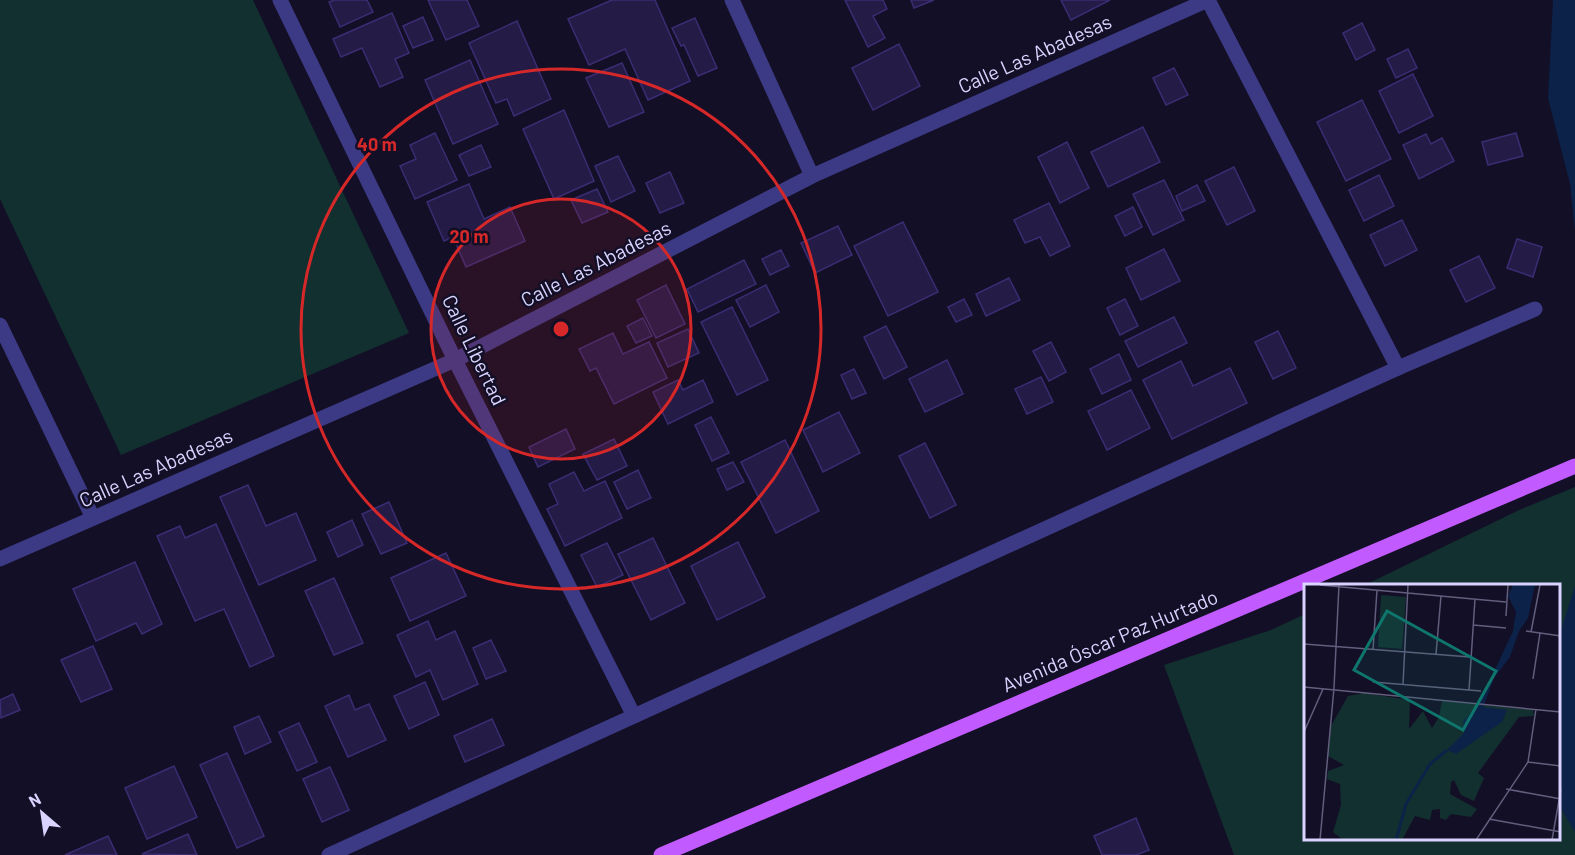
<svg xmlns="http://www.w3.org/2000/svg" width="1575" height="855" font-family="Barlow,sans-serif">
	<style>
		.green { fill: #12302f }
		.water { fill: #0c2248 }
		.building { fill: #241b47; stroke: #3b2d73; stroke-width: 1.5 }
		.lines { fill: none; stroke-linecap: round; stroke-linejoin: round }
		.street { stroke: #3d3a85; stroke-width: 15 }
		.primary { stroke: #c25bff; stroke-width: 15 }
		.ring { fill: none; stroke: #d62828; stroke-width: 3 }
		.labels { text-anchor: middle; stroke-width: 5; stroke-linejoin: round; paint-order: stroke }
		.street-label { font-size: 20px; fill: #d9d4ff; stroke: #130f26 }
		.inset-river { fill: none; stroke: #0c2248; stroke-width: 3 }
		.inset-road { fill: none; stroke: #625e7d; stroke-width: 1.5 }
		.view { fill: #0f766e; fill-opacity: 0.15; stroke: #0f766e; stroke-width: 3 }
		.inset-edge { fill: none; stroke: #d9d4ff; stroke-width: 3 }
		.centre { fill: #d62828; stroke: #130f26; stroke-width: 3 }
		.ring-label { font-size: 18px; text-anchor: middle; font-weight: bold; fill: #d62828; stroke: #130f26; stroke-width: 5; stroke-linejoin: round; paint-order: stroke }
	</style>
	<rect width="100%" height="100%" fill="#130f26"/>
	<g class="green">
		<path d="M0,0H253L409,333L121,455L0,199Z"/>
		<path d="M1575,487V855H1234L1164,665L1271,630L1305,614V838H1558V585H1365L1517,511Z"/>
	</g>
	<g class="water">
		<path d="M1553,0H1575V230L1570,184L1548,98Z"/>
		<path d="M1575,586V832L1559,805L1558,640Z"/>
	</g>
	<g class="building">
		<path d="M334,0H367L373,12L340,27L329,2Z"/>
		<path d="M428,0H467L479,26L446,40Z"/>
		<path d="M612,0H655L690,81L648,100L625,49L589,65L568,19Z"/>
		<path d="M845,0H883L887,9L873,16L885,38L868,47Z"/>
		<path d="M911,0H934L914,8Z"/>
		<path d="M1061,0H1110L1071,20Z"/>
		<path d="M392,13L409,53L395,59L403,77L380,87L362,48L341,57L333,39Z"/>
		<path d="M423,17L433,40L413,48L403,26Z"/>
		<path d="M695,18L717,68L698,76L684,45L681,46L672,28Z"/>
		<path d="M517,21L551,99L514,116L507,99L496,103L469,43Z"/>
		<path d="M1362,23L1375,50L1356,60L1343,33Z"/>
		<path d="M899,44L920,86L873,110L852,68Z"/>
		<path d="M1408,49L1417,68L1396,78L1387,59Z"/>
		<path d="M470,60L498,124L453,144L425,80Z"/>
		<path d="M622,63L644,112L609,127L586,78Z"/>
		<path d="M1174,68L1188,95L1166,105L1153,78Z"/>
		<path d="M1413,74L1433,116L1399,133L1379,91Z"/>
		<path d="M1362,100L1391,159L1346,181L1317,122Z"/>
		<path d="M564,110L594,181L554,199L523,129Z"/>
		<path d="M1143,127L1160,162L1108,187L1091,152Z"/>
		<path d="M435,133L457,180L415,199L400,166L416,159L410,145Z"/>
		<path d="M1516,133L1523,156L1488,165L1482,142Z"/>
		<path d="M1426,134L1431,144L1442,138L1454,161L1419,179L1403,145Z"/>
		<path d="M1067,142L1089,188L1060,203L1038,157Z"/>
		<path d="M481,145L491,167L469,176L459,155Z"/>
		<path d="M618,156L635,191L611,202L595,166Z"/>
		<path d="M1234,167L1255,211L1227,225L1205,181Z"/>
		<path d="M670,172L684,203L660,213L646,183Z"/>
		<path d="M1379,175L1394,206L1364,221L1349,190Z"/>
		<path d="M1164,180L1184,220L1153,235L1133,194Z"/>
		<path d="M469,184L484,219L510,207L525,241L466,267L453,237L444,241L427,202Z"/>
		<path d="M1197,185L1205,201L1182,211L1176,196Z"/>
		<path d="M597,189L608,212L582,223L571,200Z"/>
		<path d="M1049,203L1070,246L1050,256L1040,237L1025,243L1014,220Z"/>
		<path d="M1133,207L1142,227L1125,236L1115,216Z"/>
		<path d="M1402,220L1417,250L1385,266L1370,235Z"/>
		<path d="M903,222L938,292L888,316L854,246Z"/>
		<path d="M838,226L852,255L815,273L801,243Z"/>
		<path d="M1517,239L1542,247L1533,277L1507,268Z"/>
		<path d="M1164,249L1180,281L1141,300L1126,268Z"/>
		<path d="M781,250L789,266L770,275L762,259Z"/>
		<path d="M1479,256L1495,288L1466,302L1450,270Z"/>
		<path d="M744,260L756,284L698,312L687,289Z"/>
		<path d="M1009,278L1020,300L986,316L976,294Z"/>
		<path d="M666,285L685,324L656,338L637,300Z"/>
		<path d="M766,285L779,312L750,327L736,300Z"/>
		<path d="M964,299L972,315L956,322L948,307Z"/>
		<path d="M1125,299L1138,326L1120,335L1107,308Z"/>
		<path d="M732,307L768,380L737,395L701,322Z"/>
		<path d="M1174,317L1187,343L1138,367L1125,341Z"/>
		<path d="M643,318L652,336L636,343L627,326Z"/>
		<path d="M886,326L907,367L884,379L864,337Z"/>
		<path d="M688,329L699,353L668,367L657,343Z"/>
		<path d="M1278,331L1296,368L1273,379L1255,342Z"/>
		<path d="M613,333L623,354L649,342L667,378L614,404L596,368L590,371L579,349Z"/>
		<path d="M1051,342L1066,372L1049,381L1033,351Z"/>
		<path d="M1119,354L1131,380L1102,394L1090,369Z"/>
		<path d="M947,360L963,394L925,412L909,379Z"/>
		<path d="M1181,361L1193,386L1230,368L1247,403L1172,439L1143,380Z"/>
		<path d="M854,369L866,393L852,399L841,375Z"/>
		<path d="M1041,377L1053,402L1027,414L1015,389Z"/>
		<path d="M678,380L683,390L703,380L713,402L668,424L653,392Z"/>
		<path d="M1131,390L1150,428L1107,450L1088,411Z"/>
		<path d="M839,412L860,453L823,472L803,430Z"/>
		<path d="M711,417L729,453L712,461L695,425Z"/>
		<path d="M566,429L575,449L538,467L529,447Z"/>
		<path d="M614,439L627,466L597,480L583,454Z"/>
		<path d="M785,440L819,511L776,533L741,462Z"/>
		<path d="M925,443L956,505L930,518L899,456Z"/>
		<path d="M733,462L744,482L727,490L717,469Z"/>
		<path d="M638,470L651,498L627,509L614,482Z"/>
		<path d="M574,472L584,491L605,481L622,518L565,546L547,509L558,504L549,484Z"/>
		<path d="M248,485L266,526L296,513L316,560L259,585L220,497Z"/>
		<path d="M389,502L407,543L381,554L362,514Z"/>
		<path d="M352,520L363,545L338,557L327,532Z"/>
		<path d="M216,524L274,656L250,667L224,609L195,621L157,536L180,526L185,538Z"/>
		<path d="M653,538L685,603L651,620L618,554Z"/>
		<path d="M738,542L765,597L717,620L691,566Z"/>
		<path d="M607,543L623,575L597,587L581,555Z"/>
		<path d="M446,553L466,596L410,621L391,578Z"/>
		<path d="M135,562L162,624L142,634L136,623L96,641L73,589Z"/>
		<path d="M334,578L363,643L334,655L305,591Z"/>
		<path d="M428,621L436,640L455,631L478,684L443,700L430,670L416,677L397,635Z"/>
		<path d="M491,640L506,671L486,679L473,648Z"/>
		<path d="M93,646L112,689L81,702L61,660Z"/>
		<path d="M425,682L439,715L409,729L394,696Z"/>
		<path d="M13,694L20,710L1,718L0,700Z"/>
		<path d="M349,695L355,710L369,704L386,740L348,757L325,706Z"/>
		<path d="M259,716L271,742L245,754L234,727Z"/>
		<path d="M492,719L504,745L465,762L454,736Z"/>
		<path d="M299,723L317,762L297,771L279,732Z"/>
		<path d="M227,753L264,836L237,848L200,765Z"/>
		<path d="M174,766L197,817L147,839L125,788Z"/>
		<path d="M330,767L349,810L322,822L303,779Z"/>
		<path d="M1136,818L1149,850L1136,855H1102L1094,836Z"/>
		<path d="M188,834L197,855L142,854Z"/>
		<path d="M108,836L117,855H65Z"/>
	</g>
	<g class="lines">
		<g class="street">
			<path d="M280,0L455,360L634,716"/>
			<path d="M732,0L812,176"/>
			<path d="M1208,0L1398,368"/>
			<path d="M0,325L93,518"/>
			<path d="M0,559L455,360L812,176L1208,0"/>
			<path d="M329,855L1398,368L1535,309"/>
		</g>
		<path class="primary" d="M661,855L1575,466"/>
	</g>
	<circle cx="561" cy="329" r="130" fill="#d62828" fill-opacity=".12"/>
	<g class="ring">
		<circle cx="561" cy="329" r="130"/>
		<circle cx="561" cy="329" r="260"/>
	</g>
	<g class="labels">
		<g class="street-label">
			<text transform="translate(1035 54) rotate(-24)" y="7">Calle Las Abadesas</text>
			<text transform="translate(596 264) rotate(-27)" y="7">Calle Las Abadesas</text>
			<text transform="translate(474 350) rotate(64)" y="7">Calle Libertad</text>
			<text transform="translate(156 468) rotate(-24)" y="7">Calle Las Abadesas</text>
			<text transform="translate(1110 641) rotate(-23)" y="7">Avenida Óscar Paz Hurtado</text>
		</g>
	</g>
	<g transform="translate(1304 584)">
		<rect width="256" height="256" fill="#130f26"/>
		<path d="M77,11L102,13L98,65L74,63ZM60,109L106,116L105,145L119,127L128,144L135,133L138,117L229,126L230,132L215,133L174,189L180,194L170,217L157,211L150,196L147,198L146,210L173,225L167,233L147,230L142,236L136,234V225L128,226L126,236L111,232L98,256H39L29,248L37,221L36,200L23,195L24,187L40,181L24,172L27,142L44,112Z" fill="#12302f"/>
		<path d="M209,1H231L224,34L215,47L206,73L190,94L179,123L203,126L198,138L152,170L143,166L160,149L159,137L174,122L209,47L212,28L204,12Z" fill="#0c2248"/>
		<path class="inset-river" d="M92,256L102,220L126,180L143,166"/>
		<path class="inset-road" d="M16,1L202,18M202,32L204,1M169,41L202,44M222,47L257,52M227,48L236,1M0,60L166,73M69,66L73,6M132,70L137,12M229,95L236,49M69,98L177,107M99,100L104,1M0,103L257,128M30,104L35,1M165,106L171,15M0,148L19,105M224,178L257,182M202,205L257,215M185,235L257,248M16,256L30,104M172,256L224,178L232,125M248,256L257,205"/>
		<path class="view" d="M83,27L192,87L159,146L50,86Z"/>
		<rect width="256" height="256" class="inset-edge"/>
	</g>
	<circle cx="561" cy="329" r="9" class="centre"/>
	<g class="ring-label">
		<text x="377" y="151">40 m</text>
		<text x="469" y="243">20 m</text>
	</g>
	<g transform="translate(42 813) rotate(331)" stroke="#130f26" stroke-width="4.5" paint-order="stroke">
	<path d="M0-4.5L10 22L0 15L-10 22Z" fill="#d9d4ff"/>
	<text y="-9" font-size="16" font-weight="bold" text-anchor="middle" fill="#d9d4ff">N</text>
	</g>
</svg>
